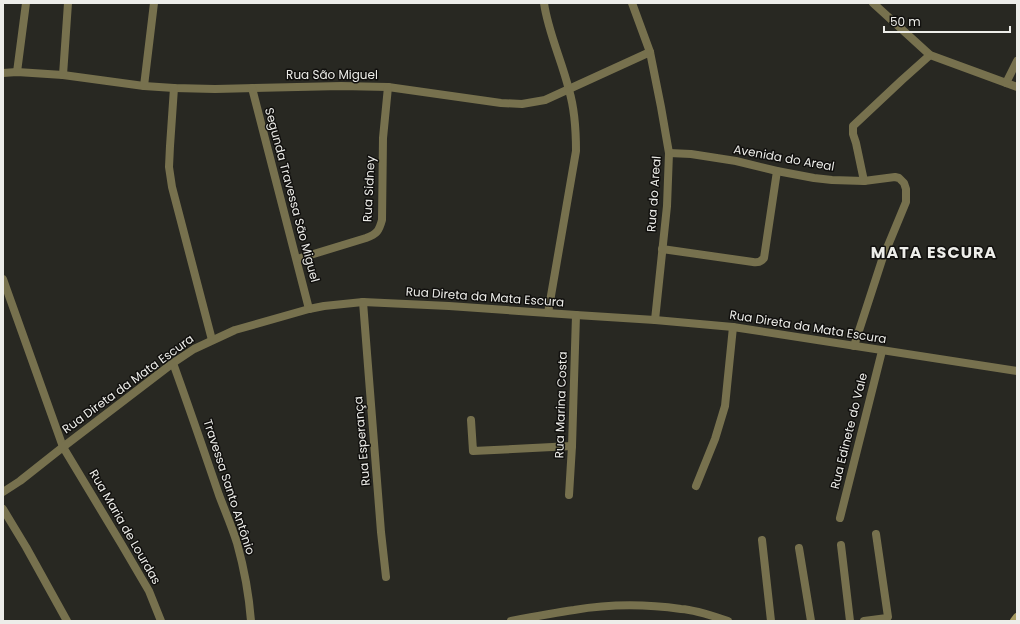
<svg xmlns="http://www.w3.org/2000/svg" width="1020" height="624" font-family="Poppins,sans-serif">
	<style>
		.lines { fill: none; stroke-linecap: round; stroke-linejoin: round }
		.service { stroke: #77714e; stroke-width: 8 }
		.minor { stroke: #77714e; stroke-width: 8 }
		.secondary { stroke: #a59a61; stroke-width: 8 }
		.labels { text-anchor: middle; stroke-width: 3; stroke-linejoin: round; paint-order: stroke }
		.street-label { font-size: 12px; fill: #edede9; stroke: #11100e }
		.district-label { font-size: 16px; font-weight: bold; letter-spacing: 1px; fill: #edede9; stroke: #11100e }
	</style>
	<rect width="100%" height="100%" fill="#282822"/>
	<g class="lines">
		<g class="service">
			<path d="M17,72L26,3"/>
			<path d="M63,447L122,545L149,591L161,621"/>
			<path d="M840,518L882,351"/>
		</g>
		<g class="minor">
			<path d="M544,3C548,32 562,61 569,90C575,110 576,130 576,151L548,313"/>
			<path d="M632,3L650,52L661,107L669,153L667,206L655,320"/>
			<path d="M873,3L930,55L1017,87"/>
			<path d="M3,73L17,72L63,75L144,86L174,88L215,89L341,86L388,87L501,103L522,104L545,100L650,52"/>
			<path d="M63,75L68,3"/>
			<path d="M1006,83L1017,61"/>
			<path d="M144,86L154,3"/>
			<path d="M174,88L170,146L169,167L172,187L212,340"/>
			<path d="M252,88L309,309"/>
			<path d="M669,153L691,154L736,161L777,171L814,178L832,180L864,181L895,177L899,178L904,183L906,189V202L882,260L854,346"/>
			<path d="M864,181L856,143L853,134V126L902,80L930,55"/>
			<path d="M662,249L753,262C758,263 761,262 764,258L777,171"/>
			<path d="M297,259L366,238C377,234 379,231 382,220L383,138L388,87"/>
			<path d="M3,279L63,447"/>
			<path d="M363,302L381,532L386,577"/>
			<path d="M173,363C189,407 204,451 219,495C225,511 232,527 237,543C244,568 249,595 251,621"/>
			<path d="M471,420L473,451L572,446"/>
			<path d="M696,486L715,439L725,406L733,327"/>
			<path d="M3,492L20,481L63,447L173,363L194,349L235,330L309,309L324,306L363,302L449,306L576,315L655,320L733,327L1017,371"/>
			<path d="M569,495L572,446L576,315"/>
			<path d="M3,509L26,547L67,621"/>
			<path d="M762,540L771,621"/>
			<path d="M841,545L850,621"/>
			<path d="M799,548L811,621"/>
			<path d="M511,621C532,617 553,613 574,610C609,604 646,604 681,609C697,610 713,616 728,621"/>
			<path d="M864,621L887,618L888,617L876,534"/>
		</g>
		<path class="secondary" d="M1014,621L1017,617"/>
	</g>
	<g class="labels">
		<g class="street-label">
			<text x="332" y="79">Rua São Miguel</text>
			<text transform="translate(784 158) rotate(10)" y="4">Avenida do Areal</text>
			<text transform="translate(369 189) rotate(-87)" y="4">Rua Sidney</text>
			<text transform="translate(654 194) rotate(-86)" y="4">Rua do Areal</text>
			<text transform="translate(292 195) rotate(75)" y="4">Segunda Travessa São Miguel</text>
			<text transform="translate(485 297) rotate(4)" y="4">Rua Direta da Mata Escura</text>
			<text transform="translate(808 327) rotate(9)" y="4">Rua Direta da Mata Escura</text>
			<text transform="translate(128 384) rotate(-36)" y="4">Rua Direta da Mata Escura</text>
			<text transform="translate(561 405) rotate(-88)" y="4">Rua Marina Costa</text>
			<text transform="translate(849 431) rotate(-76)" y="4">Rua Edinete do Vale</text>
			<text transform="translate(362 441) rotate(-95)" y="4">Rua Esperança</text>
			<text transform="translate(229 487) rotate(72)" y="4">Travessa Santo Antônio</text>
			<text transform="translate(125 527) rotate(60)" y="4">Rua Maria de Lourdas</text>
		</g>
		<g class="district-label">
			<text x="934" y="258">MATA ESCURA</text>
		</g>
	</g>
	<rect width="1020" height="624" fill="none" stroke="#edede9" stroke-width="8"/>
	<path d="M884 26v6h126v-6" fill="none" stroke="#edede9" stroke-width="2"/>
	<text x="890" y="26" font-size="12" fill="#edede9" stroke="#11100e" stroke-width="3" paint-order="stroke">50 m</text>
</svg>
